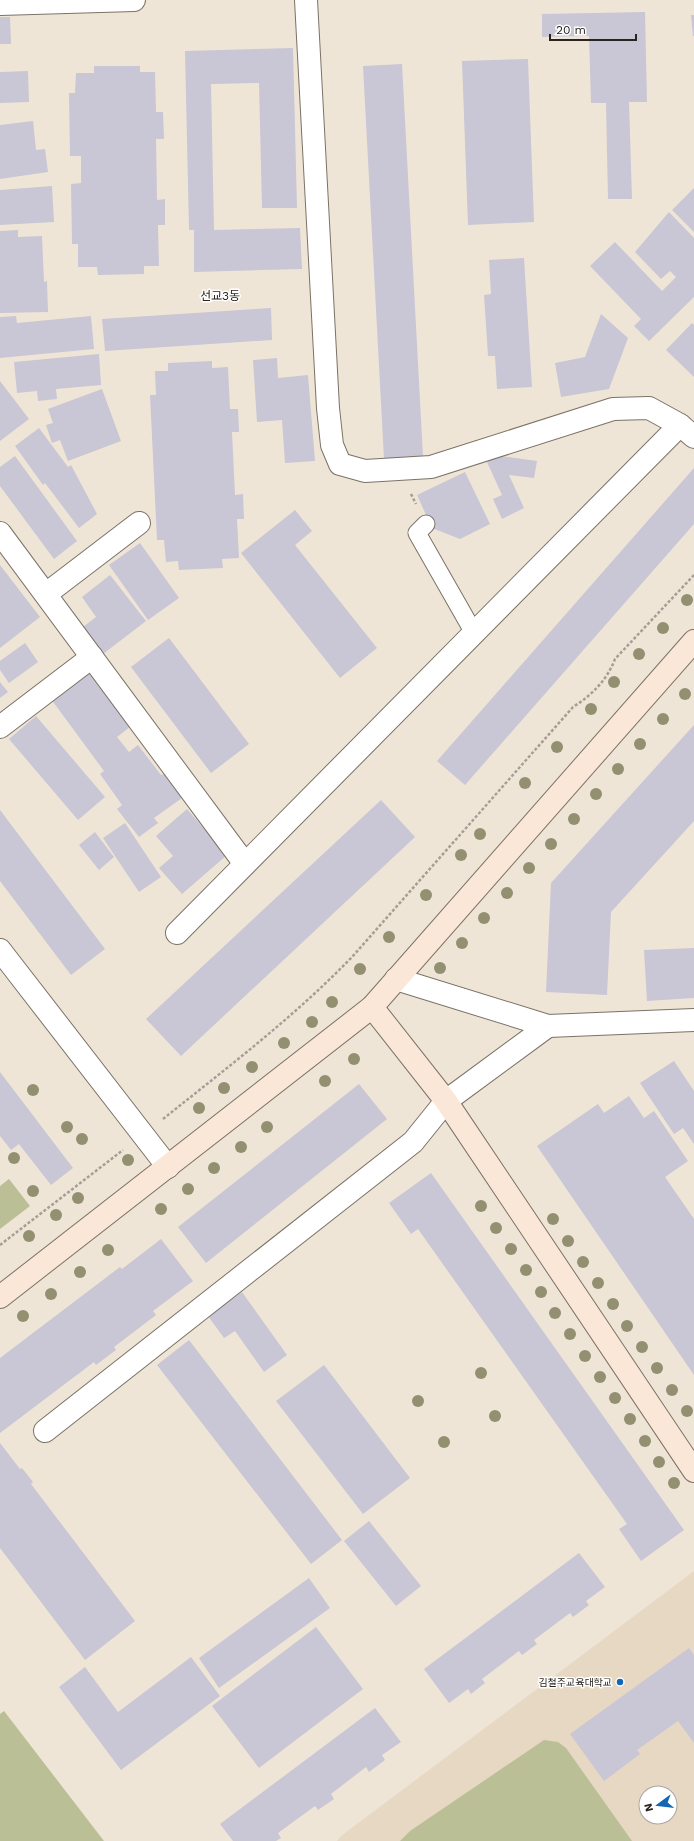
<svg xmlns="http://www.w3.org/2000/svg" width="694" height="1841" font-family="'Work Sans','Noto Sans KR',sans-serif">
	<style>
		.built { fill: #e7d8c4; fill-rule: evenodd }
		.green { fill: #babf95 }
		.building { fill: #c9c6d5 }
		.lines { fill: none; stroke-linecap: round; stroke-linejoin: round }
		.lane-casing { stroke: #7b7266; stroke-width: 19 }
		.street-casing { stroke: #7b7266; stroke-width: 24 }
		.secondary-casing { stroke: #7b7266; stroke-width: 24 }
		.path { stroke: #a69e94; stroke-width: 2.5; stroke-dasharray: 3 2; stroke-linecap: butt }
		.lane { stroke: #fff; stroke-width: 17 }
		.street { stroke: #fff; stroke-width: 22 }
		.secondary { stroke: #fae7d7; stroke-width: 22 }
		.tree { fill: #929070 }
		.poi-dot { fill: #1467b5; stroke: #fff; stroke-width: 1.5 }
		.labels { text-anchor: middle; stroke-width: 3; stroke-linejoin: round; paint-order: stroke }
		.poi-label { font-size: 10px; fill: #28241f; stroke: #fff; text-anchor: end }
		.quarter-label { font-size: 12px; fill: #28241f; stroke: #fff }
	</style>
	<rect width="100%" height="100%" fill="#efe5d7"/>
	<path class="built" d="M694,1571V1841H337L341,1836ZM646,1793H670V1817H646Z"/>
	<g class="green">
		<path d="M9,1179L30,1206L0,1229V1186Z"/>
		<path d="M4,1711L104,1841H0V1714Z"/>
		<path d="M544,1740L558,1742L566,1748L632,1841H400L410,1831Z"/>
	</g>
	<g class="building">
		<path d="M645,12L647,102H629L632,199H608L606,103H591L589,36L542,37V14Z"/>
		<path d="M691,15H694V36H693Z"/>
		<path d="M0,17H10L11,44H0Z"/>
		<path d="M293,48L297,208H262L259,83L211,84L214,230L300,228L302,269L194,272V230H189L185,51Z"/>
		<path d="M528,59L534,222L468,225L462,61Z"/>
		<path d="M402,64L423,457L384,459L363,66Z"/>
		<path d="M94,66H140V72H155L156,112H163L164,139H156L157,200L165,199V225H158L159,266H144V274L98,275L97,267H78V244H72L71,184L81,183V156H70L69,93H75L76,73H94Z"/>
		<path d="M28,71L29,102L0,103V72Z"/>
		<path d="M33,121L36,150L45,149L48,172L0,179V125Z"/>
		<path d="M52,186L54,222L0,225V190Z"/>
		<path d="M694,188V232L672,210Z"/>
		<path d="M669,212L694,238V297L649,341L634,326L641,319L590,266L615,242L662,291L676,277L670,271L661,279L635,252Z"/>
		<path d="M18,230V237L42,236L44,282L47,281L48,312L0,313V231Z"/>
		<path d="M524,258L532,387L497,389L495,356H488L484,295L491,294L489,260Z"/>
		<path d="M271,308L272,340L105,351L102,319Z"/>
		<path d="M601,314L628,338L609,389L561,397L555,363L585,357Z"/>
		<path d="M16,316L17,323L91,316L94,349L0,358V317Z"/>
		<path d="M692,323L694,325V377L666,350Z"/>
		<path d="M99,354L101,385L56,389L57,399L38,401L37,391L17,393L14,362Z"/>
		<path d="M277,358L278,378L308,375L315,461L285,463L282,420L257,422L253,360Z"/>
		<path d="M212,361V368L228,367L230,409H238L239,432H232L235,495L243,494L244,519H237L239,558L222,559L223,568L179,570L178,561L166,562L164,540H157L150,395H156L155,371H168V363Z"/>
		<path d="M0,381L29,419L0,441Z"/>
		<path d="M102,389L121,441L68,461L60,440L52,443L46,425L53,423L48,409Z"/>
		<path d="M39,428L68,467L71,465L97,514L79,528L45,483L43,485L15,446Z"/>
		<path d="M15,456L77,541L54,559L0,486V467Z"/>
		<path d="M500,456L537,461L534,478L509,475L524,508L502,519L493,499L502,495L487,462Z"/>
		<path d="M694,468V524L465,785L437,761Z"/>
		<path d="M465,472L490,524L460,539L432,528L417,495Z"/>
		<path d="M295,510L312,531L295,545L377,648L340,678L241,553Z"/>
		<path d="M140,543L179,598L148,620L109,565Z"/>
		<path d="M0,565L40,617L0,648Z"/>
		<path d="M110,575L146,621L103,654L83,627L96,617L82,597Z"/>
		<path d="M169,638L249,744L211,773L131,667Z"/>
		<path d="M25,643L38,662L9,683L0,670V661Z"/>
		<path d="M89,671L130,727L117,737L129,752L138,745L161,775L164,774L182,798L154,818L158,823L139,837L117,809L122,805L100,774L104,771L51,699Z"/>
		<path d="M0,682L8,692L0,698Z"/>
		<path d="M36,716L105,797L78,820L9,739Z"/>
		<path d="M694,725V821L611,912L607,995L546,992L551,883Z"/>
		<path d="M381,800L415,837L181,1056L146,1019Z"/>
		<path d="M187,809L227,855L182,894L159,868L173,856L156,836Z"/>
		<path d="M0,810L105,949L71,975L0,881Z"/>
		<path d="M125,823L161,877L139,892L103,838Z"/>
		<path d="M95,832L114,857L99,870L79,845Z"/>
		<path d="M694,948V998L647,1001L644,950Z"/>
		<path d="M674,1061L694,1091V1144L683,1128L674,1134L640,1083Z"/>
		<path d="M0,1072L73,1168L51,1185L19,1144L11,1150L0,1136Z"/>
		<path d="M359,1084L387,1119L206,1263L178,1227Z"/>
		<path d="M629,1096L644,1118L654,1111L688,1161L665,1177L694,1219V1375L537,1146L598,1104L604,1113Z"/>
		<path d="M431,1173L684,1530L641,1561L619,1529L627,1524L418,1229L411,1234L389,1203Z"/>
		<path d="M161,1239L193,1281L153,1311L156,1315L114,1347L116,1350L96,1365L94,1362L0,1433V1358L120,1267L122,1269Z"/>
		<path d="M242,1292L287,1355L264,1372L235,1331L224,1338L208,1316Z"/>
		<path d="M189,1340L342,1540L311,1564L157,1365Z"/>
		<path d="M324,1365L410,1478L363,1514L276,1401Z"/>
		<path d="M0,1443L20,1469L22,1468L33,1482L31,1484L135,1621L85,1660L0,1548Z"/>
		<path d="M369,1521L421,1586L396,1606L344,1541Z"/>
		<path d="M579,1553L605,1587L586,1601L589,1605L573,1617L570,1613L534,1640L537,1644L522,1655L519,1651L482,1679L485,1683L471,1694L468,1689L449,1703L424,1669Z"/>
		<path d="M309,1578L330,1608L219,1688L199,1658Z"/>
		<path d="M316,1627L363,1689L259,1768L212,1706Z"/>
		<path d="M689,1648L694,1655V1743L678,1721L637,1750L640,1754L604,1781L570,1734Z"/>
		<path d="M191,1657L220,1696L121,1770L59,1687L85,1667L118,1712Z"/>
		<path d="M375,1708L401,1742L382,1755L385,1760L369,1772L366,1767L331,1794L334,1799L318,1810L315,1806L278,1833L281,1838L276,1841H233L220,1824Z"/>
	</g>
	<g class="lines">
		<g class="lane-casing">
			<path id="lane" d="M426,524L417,533L474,633"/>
		</g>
		<g class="street-casing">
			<g id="street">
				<path d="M306,0L328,408L332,445L340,464L365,471L431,467L613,409L649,408L680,425"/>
				<path d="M0,4L134,0"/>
				<path d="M0,533L245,864"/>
				<path d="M46,594L139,523"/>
				<path d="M0,727L92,657"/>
				<path d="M177,933L680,425L694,437"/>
				<path d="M0,950L168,1167"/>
				<path d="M396,979L548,1026L694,1020"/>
				<path d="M45,1431L413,1142L446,1101L548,1026"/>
			</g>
		</g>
		<g class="secondary-casing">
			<g id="secondary">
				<path d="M372,1007L446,1101L694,1471"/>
				<path d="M0,1297L372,1007L694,641"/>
			</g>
		</g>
		<g class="path">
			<path d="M411,494L416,504"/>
			<path d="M163,1119C228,1067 294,1017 352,957L573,707C592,695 607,680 615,659L694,575"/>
			<path d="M0,1245L123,1150"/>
		</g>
		<use href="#lane" class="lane"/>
		<use href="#street" class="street"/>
		<use href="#secondary" class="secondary"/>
	</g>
	<g class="tree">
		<circle cx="687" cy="600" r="6"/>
		<circle cx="663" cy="628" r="6"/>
		<circle cx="639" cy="654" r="6"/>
		<circle cx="614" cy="682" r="6"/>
		<circle cx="685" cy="694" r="6"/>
		<circle cx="591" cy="709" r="6"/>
		<circle cx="663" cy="719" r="6"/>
		<circle cx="640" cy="744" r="6"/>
		<circle cx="557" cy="747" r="6"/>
		<circle cx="618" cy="769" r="6"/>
		<circle cx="525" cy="783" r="6"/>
		<circle cx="596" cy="794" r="6"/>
		<circle cx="574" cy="819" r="6"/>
		<circle cx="480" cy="834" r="6"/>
		<circle cx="551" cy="844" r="6"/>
		<circle cx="461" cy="855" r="6"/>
		<circle cx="529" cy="868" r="6"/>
		<circle cx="507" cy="893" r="6"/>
		<circle cx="426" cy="895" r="6"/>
		<circle cx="484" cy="918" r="6"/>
		<circle cx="389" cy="937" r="6"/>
		<circle cx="462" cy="943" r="6"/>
		<circle cx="440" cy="968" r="6"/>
		<circle cx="360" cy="969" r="6"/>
		<circle cx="332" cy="1002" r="6"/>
		<circle cx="312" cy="1022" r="6"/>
		<circle cx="284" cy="1043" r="6"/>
		<circle cx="354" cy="1059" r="6"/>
		<circle cx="252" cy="1067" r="6"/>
		<circle cx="325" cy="1081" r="6"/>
		<circle cx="224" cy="1088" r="6"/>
		<circle cx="33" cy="1090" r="6"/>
		<circle cx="199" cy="1108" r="6"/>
		<circle cx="67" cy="1127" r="6"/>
		<circle cx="267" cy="1127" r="6"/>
		<circle cx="82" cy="1139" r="6"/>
		<circle cx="241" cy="1147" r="6"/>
		<circle cx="14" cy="1158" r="6"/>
		<circle cx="128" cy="1160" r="6"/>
		<circle cx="214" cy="1168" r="6"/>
		<circle cx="188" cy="1189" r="6"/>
		<circle cx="33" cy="1191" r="6"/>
		<circle cx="78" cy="1198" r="6"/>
		<circle cx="481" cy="1206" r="6"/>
		<circle cx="161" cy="1209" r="6"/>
		<circle cx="56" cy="1215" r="6"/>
		<circle cx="553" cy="1219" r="6"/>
		<circle cx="496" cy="1228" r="6"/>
		<circle cx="29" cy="1236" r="6"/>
		<circle cx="568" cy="1241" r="6"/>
		<circle cx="511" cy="1249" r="6"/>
		<circle cx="108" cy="1250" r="6"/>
		<circle cx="583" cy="1262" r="6"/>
		<circle cx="526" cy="1270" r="6"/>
		<circle cx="80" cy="1272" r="6"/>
		<circle cx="598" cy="1283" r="6"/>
		<circle cx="541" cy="1292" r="6"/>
		<circle cx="51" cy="1294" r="6"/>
		<circle cx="613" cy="1304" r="6"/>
		<circle cx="555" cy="1313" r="6"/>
		<circle cx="23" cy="1316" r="6"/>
		<circle cx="627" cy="1326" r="6"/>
		<circle cx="570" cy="1334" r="6"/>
		<circle cx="642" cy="1347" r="6"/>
		<circle cx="585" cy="1356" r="6"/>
		<circle cx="657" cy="1368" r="6"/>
		<circle cx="481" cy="1373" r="6"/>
		<circle cx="600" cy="1377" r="6"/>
		<circle cx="672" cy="1390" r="6"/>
		<circle cx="615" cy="1398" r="6"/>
		<circle cx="418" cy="1401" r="6"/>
		<circle cx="687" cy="1411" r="6"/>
		<circle cx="495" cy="1416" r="6"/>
		<circle cx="630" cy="1419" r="6"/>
		<circle cx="645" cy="1441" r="6"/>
		<circle cx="444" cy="1442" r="6"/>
		<circle cx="659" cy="1462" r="6"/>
		<circle cx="674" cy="1483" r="6"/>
	</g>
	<circle class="poi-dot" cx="620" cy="1682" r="4"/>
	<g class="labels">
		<g class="poi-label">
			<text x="612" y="1686">김철주교육대학교</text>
		</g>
		<g class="quarter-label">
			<text x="220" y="300">선교3동</text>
		</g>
	</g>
	<g transform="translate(658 1805) rotate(255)"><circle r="19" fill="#ffffff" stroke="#a9a7a5"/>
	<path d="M0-3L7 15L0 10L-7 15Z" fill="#1467b5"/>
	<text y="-6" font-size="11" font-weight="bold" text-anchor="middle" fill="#28241f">N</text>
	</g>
	<path d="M550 34v6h86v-6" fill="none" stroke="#28241f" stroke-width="2"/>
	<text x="556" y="34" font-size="12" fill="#28241f" stroke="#ffffff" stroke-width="3" paint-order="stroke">20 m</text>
</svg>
